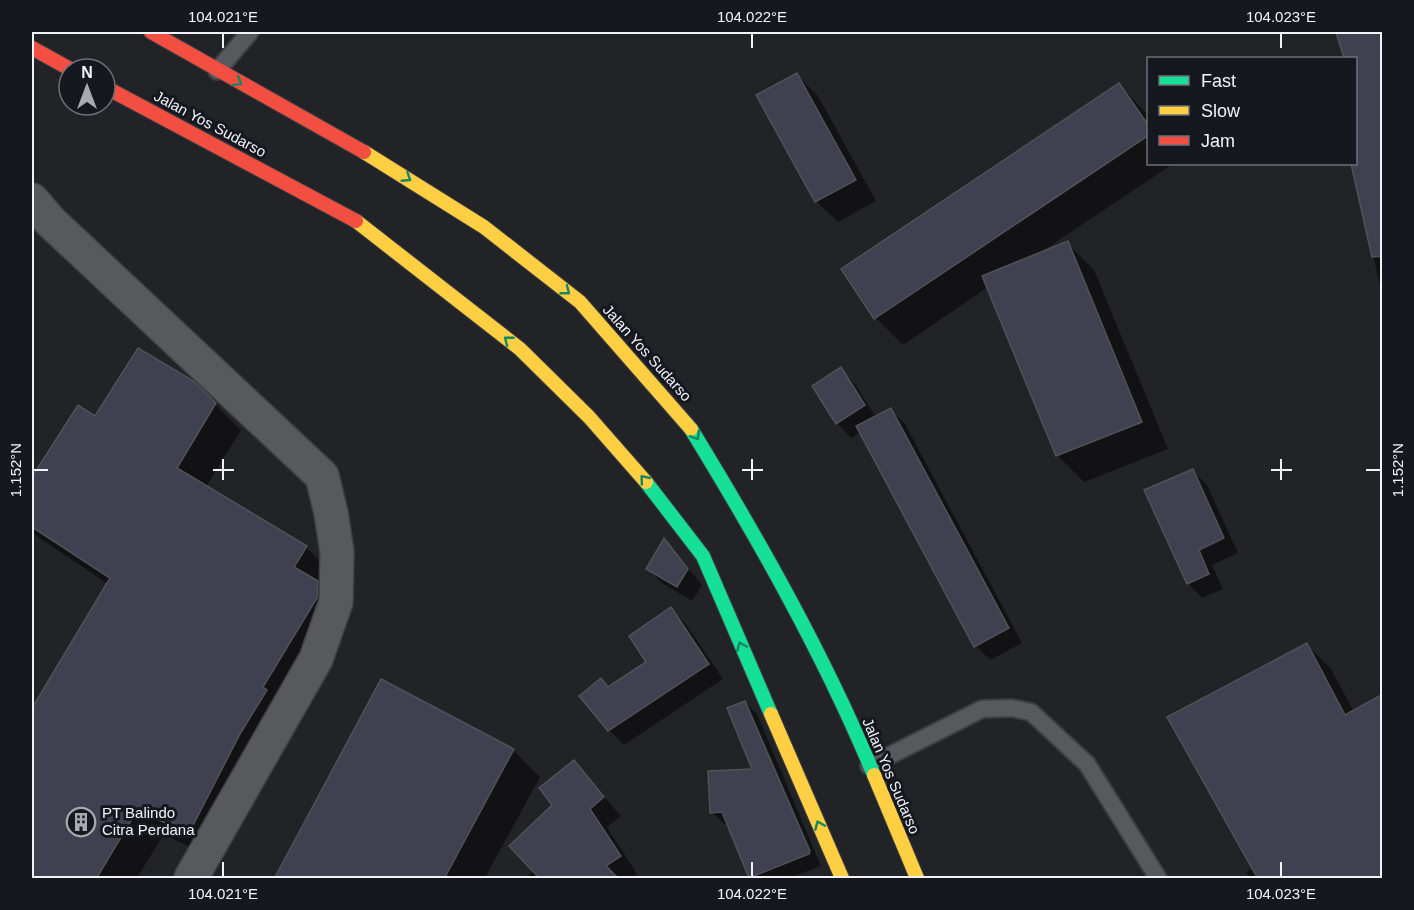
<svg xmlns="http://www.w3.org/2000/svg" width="1414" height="910" font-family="Arial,sans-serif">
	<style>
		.shadow { fill: #0007 }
		.building { fill: #3f4151; stroke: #515255; stroke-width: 1.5 }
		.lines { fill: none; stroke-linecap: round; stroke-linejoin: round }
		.lane-casing { stroke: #3d3f42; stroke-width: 20 }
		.street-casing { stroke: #3d3f42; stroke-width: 36 }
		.fast-casing { stroke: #3d3f42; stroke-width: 16 }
		.slow-casing { stroke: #3d3f42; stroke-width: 16 }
		.jam-casing { stroke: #3d3f42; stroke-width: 16 }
		.lane { stroke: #58595d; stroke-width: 16 }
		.street { stroke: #58595d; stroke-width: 33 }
		.fast { stroke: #16e098; stroke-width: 14 }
		.slow { stroke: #ffcf43; stroke-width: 14 }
		.jam { stroke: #f24e42; stroke-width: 14 }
		.oneway { stroke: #168662 }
		.ticks { fill: none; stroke: #f1f3f9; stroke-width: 2 }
		.labels { text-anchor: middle; stroke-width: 6; stroke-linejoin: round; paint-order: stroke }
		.street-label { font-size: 15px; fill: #f1f3f9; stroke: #161820 }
		.poi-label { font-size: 15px; fill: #f1f3f9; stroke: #161820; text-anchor: start }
		.neatline { fill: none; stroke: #f1f3f9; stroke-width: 2 }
		.ticks-label { font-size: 15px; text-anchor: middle; fill: #f1f3f9 }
	</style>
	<rect width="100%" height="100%" fill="#222327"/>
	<g class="shadow">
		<path d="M1338,32H1382V294L1352,164H1356V58H1345Z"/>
		<path d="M797,75L818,96L876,201L838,222L816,201Z"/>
		<path d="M1119,85L1148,115V164H1173L1041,252L1067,243L1094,270L1168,449L1084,482L1057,455L988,287L903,345L876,318Z"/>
		<path d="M840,369L855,384L876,417L891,410L905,424L1022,643L990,660L976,646L861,432L851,438L837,423Z"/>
		<path d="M215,404L241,430L206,487L306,547L332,573L343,609L214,860L164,834L137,878H32V711L108,584L32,533V480L79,407L96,418Z"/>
		<path d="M1192,470L1207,485L1238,553L1212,565L1223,589L1202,598L1188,583Z"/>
		<path d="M665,540L702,585L692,601L662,583L648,569Z"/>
		<path d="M671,609L686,624L723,679L624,745L609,730V688L649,662Z"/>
		<path d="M1307,645L1331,669L1354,712L1382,878H1250L1246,872L1254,868Z"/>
		<path d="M745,702L757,714L821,866L789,878H751L729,824H724L712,812L754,770Z"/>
		<path d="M513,750L540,777L485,878H276Z"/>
		<path d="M574,762L621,816L607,827L637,874L631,878H527L534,870L554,805Z"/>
	</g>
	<g class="building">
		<path d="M1336,32H1383V256L1372,257L1351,164H1356V58H1344Z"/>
		<path d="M797,73L856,180L815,202L756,95Z"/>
		<path d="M1119,83L1149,126V135L874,319L841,269Z"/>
		<path d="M1068,241L1142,422L1056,456L982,276Z"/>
		<path d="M138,348L195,382L216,403L177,468L307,546L294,567L318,581L317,598L263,687L267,690L240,734L188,835L138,809L96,879H32V708L110,578L32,527V477L78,405L95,416Z"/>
		<path d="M841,367L865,405L836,424L812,386Z"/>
		<path d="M891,408L1009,628L974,647L856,426Z"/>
		<path d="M1193,469L1224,538L1199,550L1209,574L1187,584L1144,490Z"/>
		<path d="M664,538L688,569L677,587L646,569Z"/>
		<path d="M671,607L709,664L608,731L579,696L601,678L608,687L646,662L629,636Z"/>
		<path d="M1307,643L1345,715L1383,694V879H1258L1167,717Z"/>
		<path d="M381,679L514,749L444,879H274Z"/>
		<path d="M745,701L810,851L809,854L749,878L722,812L710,813L708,771L752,769L727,708Z"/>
		<path d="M574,760L604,797L590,809L621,856L606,866L619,879H540L509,846L552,805L539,788Z"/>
	</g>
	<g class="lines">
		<g class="lane-casing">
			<g id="lane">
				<path d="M217,71L250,32"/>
				<path d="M869,766L982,709L1011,708L1031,712L1087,764L1158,878"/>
			</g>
		</g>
		<g class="street-casing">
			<path id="street" d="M32,200L50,221L322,476L331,513L337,552L336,602L316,659L191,878"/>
		</g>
		<g class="fast-casing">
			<g id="fast">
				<path d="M691,429C759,540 824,655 874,775"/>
				<path d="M646,482L703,556L771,714"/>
			</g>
		</g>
		<g class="slow-casing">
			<g id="slow">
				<path d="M364,152L484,227L580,302L691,429"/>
				<path d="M356,221L520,349L589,417L646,482"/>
				<path d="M771,714L842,878"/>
				<path d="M874,775L917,878"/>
			</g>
		</g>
		<g class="jam-casing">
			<g id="jam">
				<path d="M151,32L364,152"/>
				<path d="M32,48L70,69"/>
				<path d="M105,87L356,221"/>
			</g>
		</g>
		<use href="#lane" class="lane"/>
		<use href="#street" class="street"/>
		<use href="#fast" class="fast"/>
		<use href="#slow" class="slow"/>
		<use href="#jam" class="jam"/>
	</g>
	<defs><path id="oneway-chevron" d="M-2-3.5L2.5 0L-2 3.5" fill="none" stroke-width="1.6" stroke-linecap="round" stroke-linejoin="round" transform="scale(1.5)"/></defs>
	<g class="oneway">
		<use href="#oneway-chevron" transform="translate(238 82) rotate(29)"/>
		<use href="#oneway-chevron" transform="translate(407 178) rotate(33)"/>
		<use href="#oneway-chevron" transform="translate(566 291) rotate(38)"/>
		<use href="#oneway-chevron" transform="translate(508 340) rotate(-142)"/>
		<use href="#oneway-chevron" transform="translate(696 436) rotate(59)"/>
		<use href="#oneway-chevron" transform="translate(644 479) rotate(-129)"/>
		<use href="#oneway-chevron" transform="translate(741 646) rotate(-113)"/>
		<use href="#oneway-chevron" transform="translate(819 825) rotate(-113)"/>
	</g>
	<path class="ticks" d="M223,33V48M752,33V48M1281,33V48M223,459V480M752,459V480M1281,459V480M33,470H48M213,470H234M742,470H763M1271,470H1292M1366,470H1381M223,862V877M752,862V877M1281,862V877"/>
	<defs>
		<g id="building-ring" transform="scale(1.5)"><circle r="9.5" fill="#161820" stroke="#a9aab0" stroke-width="1.5"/><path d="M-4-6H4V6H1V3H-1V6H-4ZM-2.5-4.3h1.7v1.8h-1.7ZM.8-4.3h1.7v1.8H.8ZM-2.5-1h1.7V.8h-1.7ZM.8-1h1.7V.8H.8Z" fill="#a9aab0"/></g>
	</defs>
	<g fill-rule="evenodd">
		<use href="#building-ring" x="81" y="822"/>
	</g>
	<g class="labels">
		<g class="street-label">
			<text transform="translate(210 124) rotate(28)" y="5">Jalan Yos Sudarso</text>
			<text transform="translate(647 353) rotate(48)" y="5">Jalan Yos Sudarso</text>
			<text transform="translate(891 776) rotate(67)" y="5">Jalan Yos Sudarso</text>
		</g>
		<g class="poi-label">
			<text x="102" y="818">PT Balindo<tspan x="102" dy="17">Citra Perdana</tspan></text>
		</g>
	</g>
	<rect width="1414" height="910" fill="none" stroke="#161820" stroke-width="66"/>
	<rect x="1147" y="57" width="210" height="108" fill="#161820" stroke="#6e7077" stroke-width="1.5"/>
	<rect x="1159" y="76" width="30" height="9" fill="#16e098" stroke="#6e7077" stroke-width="1.5"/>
	<text x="1201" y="87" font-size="18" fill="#f1f3f9">Fast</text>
	<rect x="1159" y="106" width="30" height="9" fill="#ffcf43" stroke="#6e7077" stroke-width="1.5"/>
	<text x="1201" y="117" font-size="18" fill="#f1f3f9">Slow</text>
	<rect x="1159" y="136" width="30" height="9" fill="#f24e42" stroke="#6e7077" stroke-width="1.5"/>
	<text x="1201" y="147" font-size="18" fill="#f1f3f9">Jam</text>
	<g transform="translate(87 87)"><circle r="28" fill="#161820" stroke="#6e7077" stroke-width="1.5"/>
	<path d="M0-4.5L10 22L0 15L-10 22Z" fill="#a9aab0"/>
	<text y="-9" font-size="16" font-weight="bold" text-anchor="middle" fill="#f1f3f9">N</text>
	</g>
	<rect x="33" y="33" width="1348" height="844" class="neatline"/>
	<g class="ticks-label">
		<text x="223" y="22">104.021°E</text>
		<text x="752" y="22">104.022°E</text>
		<text x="1281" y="22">104.023°E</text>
		<text transform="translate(16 470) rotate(-90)" y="5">1.152°N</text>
		<text transform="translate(1398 470) rotate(-90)" y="5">1.152°N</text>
		<text x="223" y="899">104.021°E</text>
		<text x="752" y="899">104.022°E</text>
		<text x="1281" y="899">104.023°E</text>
	</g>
</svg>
